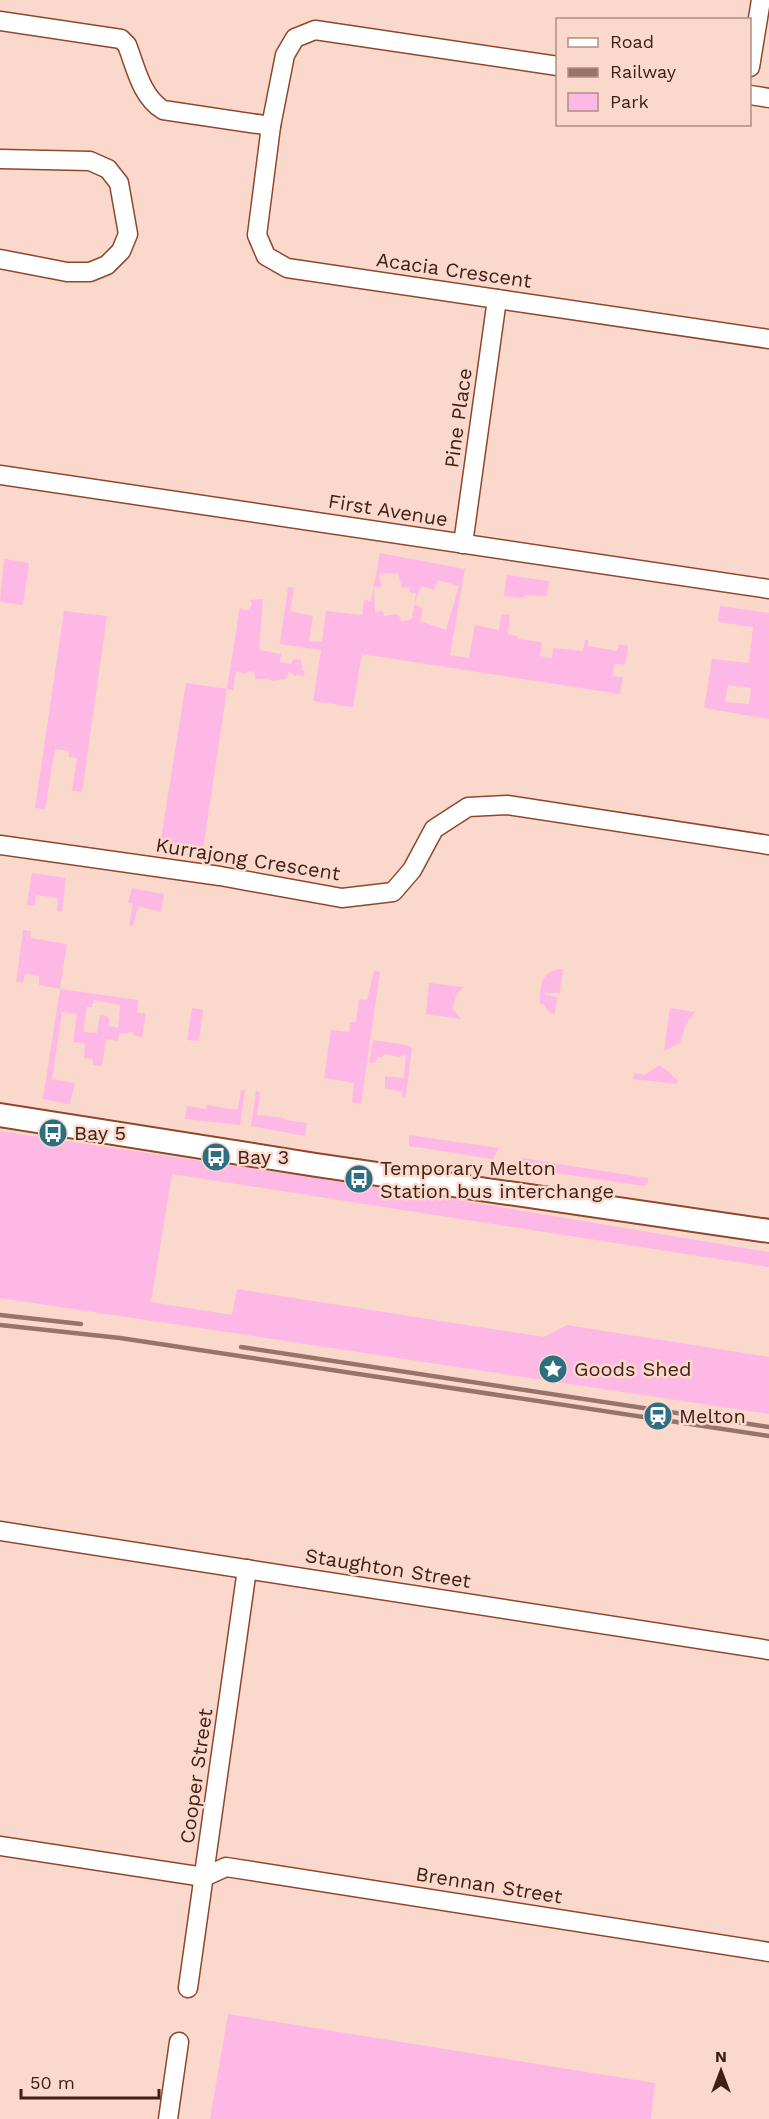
<svg xmlns="http://www.w3.org/2000/svg" width="769" height="2119" font-family="'Work Sans',sans-serif">
	<style>
		.green { fill: #feb8e5; fill-rule: evenodd }
		.lines { fill: none; stroke-linecap: round; stroke-linejoin: round }
		.minor-casing { stroke: #8f472c; stroke-width: 21 }
		.tertiary-casing { stroke: #8f472c; stroke-width: 26 }
		.minor { stroke: #fff; stroke-width: 18 }
		.tertiary { stroke: #fff; stroke-width: 22 }
		.rail { stroke: #967469; stroke-width: 4.5 }
		.labels { text-anchor: middle; stroke-width: 5; stroke-linejoin: round; paint-order: stroke }
		.street-label { font-size: 20px; fill: #402015; stroke: #fbd8cc }
		.poi-label { font-size: 20px; fill: #402015; stroke: #fbd8cc; text-anchor: start }
	</style>
	<rect width="100%" height="100%" fill="#fbd8cc"/>
	<g class="green">
		<path d="M380,553L465,569L450,655L469,658L475,625L499,630L501,614L510,615L508,634L517,636L518,639L542,642L540,656L552,658L553,648L583,651L585,640H588V646L617,651L619,644L628,646L625,665L615,664L612,676L623,677L620,694L362,654L353,707L313,701L321,650L280,644L288,587L294,588L290,611L313,616L309,641L322,642L326,611L362,615L364,600L371,601ZM398,573L402,588L410,587V592L416,593L412,619L402,622L398,614L384,616L383,611L375,612L374,587H381L379,574ZM438,580L459,586L446,630L420,621L423,609L414,604L421,586L434,590Z"/>
		<path d="M4,559L29,563L23,605L0,602Z"/>
		<path d="M507,575L549,581L547,596L526,595L524,598L504,596Z"/>
		<path d="M263,599L259,650L281,654L280,662L291,664L294,659L301,660L302,670L305,672L303,676L297,674L295,676L289,671L286,679L272,681L270,679H255L254,672L248,671L245,674L236,671L233,690L227,689L203,850L160,845L186,683L227,689L240,607L244,610H249L252,604L250,600Z"/>
		<path d="M720,606L769,613V719L704,708L712,659L749,663L753,627L718,622ZM728,685L751,688L749,704L725,702Z"/>
		<path d="M64,611L107,616L82,792L72,791L77,758L69,757V751L55,749L45,809L35,808Z"/>
		<path d="M32,873L66,878L62,912L57,911L58,898L36,895L35,906L27,905Z"/>
		<path d="M132,888L164,894L161,912L138,906L133,926L129,925L133,904L128,903Z"/>
		<path d="M23,930L31,931L30,938L67,944L60,989L138,1000L137,1013H146L142,1037L133,1035V1032H129L128,1034L119,1033L118,1041L106,1039L102,1066L93,1065V1059L84,1058L85,1043L73,1042L77,1014L62,1012L52,1079L75,1083L70,1104L43,1099L60,989L39,985V976L25,974L23,983L16,982ZM94,1000L120,1005L118,1028L109,1026V1017L100,1015L97,1033L83,1032L87,1007H92Z"/>
		<path d="M558,969H563L560,993H545V995L557,997L555,1014L550,1013L543,1004H540C540,988 540,973 558,969Z"/>
		<path d="M374,971L380,972L361,1104L352,1102L354,1083L324,1078L331,1030L349,1032L350,1022H356L359,999L367,1000Z"/>
		<path d="M429,983L464,987L456,995L453,1009L461,1019L426,1014Z"/>
		<path d="M192,1008L203,1010L199,1041L187,1040Z"/>
		<path d="M670,1008L695,1012L686,1024L680,1043L664,1051Z"/>
		<path d="M373,1040L407,1045L412,1048L406,1097L402,1096V1091L385,1089V1076L404,1078L406,1053L400,1057L385,1054L382,1057H377L375,1063H369Z"/>
		<path d="M659,1065L669,1072L678,1081L677,1084L633,1079L634,1073L645,1075Z"/>
		<path d="M241,1090H245L240,1125L185,1119L187,1106L206,1109L207,1105L238,1110Z"/>
		<path d="M256,1091L260,1092L257,1115L285,1118V1120L307,1123L305,1136L251,1126Z"/>
		<path d="M0,1131L409,1192L769,1252V1267L172,1174L151,1302L232,1315L237,1289L544,1337L567,1325L769,1357V1414L0,1298Z"/>
		<path d="M409,1135L499,1148L493,1159L409,1146Z"/>
		<path d="M521,1158L648,1178V1183L644,1186L522,1168Z"/>
		<path d="M228,2014L655,2083L651,2119H210Z"/>
	</g>
	<g class="lines">
		<g class="minor-casing">
			<g id="minor">
				<path d="M0,21L121,39L127,45C136,68 141,96 163,110L271,126L285,55L295,38L315,30L558,66"/>
				<path d="M750,67L761,0"/>
				<path d="M750,95L769,98"/>
				<path d="M271,126L257,235L266,256L287,268L769,339"/>
				<path d="M0,159L90,161L108,169L119,183L128,234L121,251L107,265L90,272H67L0,259"/>
				<path d="M0,475L769,589"/>
				<path d="M463,544L497,299"/>
				<path d="M0,845L220,876L342,898L393,892L412,870L434,829L468,807L507,805L769,845"/>
				<path d="M0,1531L769,1650"/>
				<path d="M0,1846L204,1877L226,1867L769,1952"/>
				<path d="M188,1988L247,1569"/>
				<path d="M168,2119L179,2042"/>
			</g>
		</g>
		<g class="tertiary-casing">
			<path id="tertiary" d="M0,1115L316,1165L769,1231"/>
		</g>
		<use href="#minor" class="minor"/>
		<use href="#tertiary" class="tertiary"/>
		<g class="rail">
			<path d="M0,1315L81,1324"/>
			<path d="M0,1325L120,1338L769,1436"/>
			<path d="M241,1347L769,1427"/>
		</g>
	</g>
	<defs>
		<g id="bus-disc" transform="scale(1.5)"><circle r="9.5" fill="#2d6e81" stroke="#fbd8cc"/><path d="M-5-6H5V4H4V6H2V4H-2V6H-4V4H-5ZM-3.5-4V0h7V-4ZM-3.5 1.2v1.5H-2V1.2ZM2 1.2v1.5H3.5V1.2Z" fill="#fff"/></g>
		<g id="sight-disc" transform="scale(1.5)"><circle r="9.5" fill="#2d6e81" stroke="#fbd8cc"/><path d="M0-6L1.8-2.2L6-1.7L2.9 1.2L3.7 5.4L0 3.3L-3.7 5.4L-2.9 1.2L-6-1.7L-1.8-2.2Z" fill="#fff"/></g>
		<g id="station-disc" transform="scale(1.5)"><circle r="9.5" fill="#2d6e81" stroke="#fbd8cc"/><path d="M-3-6H3Q5-6 5-4V2Q5 4 3 4L4.5 6H3L1.5 4h-3L-3 6H-4.5L-3 4Q-5 4-5 2V-4Q-5-6-3-6ZM-3.5-4v3h7v-3ZM-3.5 1v1.5H-2V1ZM2 1v1.5H3.5V1Z" fill="#fff"/></g>
	</defs>
	<g fill-rule="evenodd">
		<use href="#bus-disc" x="53" y="1133"/>
		<use href="#bus-disc" x="216" y="1157"/>
		<use href="#bus-disc" x="359" y="1179"/>
		<use href="#sight-disc" x="553" y="1369"/>
		<use href="#station-disc" x="658" y="1416"/>
	</g>
	<g class="labels">
		<g class="street-label">
			<text transform="translate(454 270) rotate(8)" y="7">Acacia Crescent</text>
			<text transform="translate(458 418) rotate(-82)" y="7">Pine Place</text>
			<text transform="translate(388 510) rotate(9)" y="7">First Avenue</text>
			<text transform="translate(248 859) rotate(9)" y="7">Kurrajong Crescent</text>
			<text transform="translate(388 1568) rotate(9)" y="7">Staughton Street</text>
			<text transform="translate(196 1776) rotate(-82)" y="7">Cooper Street</text>
			<text transform="translate(489 1885) rotate(9)" y="7">Brennan Street</text>
		</g>
		<g class="poi-label">
			<text x="74" y="1140">Bay 5</text>
			<text x="237" y="1164">Bay 3</text>
			<text x="380" y="1175">Temporary Melton<tspan x="380" dy="23">Station bus interchange</tspan></text>
			<text x="574" y="1376">Goods Shed</text>
			<text x="679" y="1423">Melton</text>
		</g>
	</g>
	<rect x="556" y="18" width="195" height="108" fill="#fbd8cc" stroke="#b08e83" stroke-width="1.5"/>
	<rect x="568" y="38" width="30" height="9" fill="#ffffff" stroke="#b08e83" stroke-width="1.5"/>
	<text x="610" y="48" font-size="18" fill="#402015">Road</text>
	<rect x="568" y="68" width="30" height="9" fill="#967469" stroke="#b08e83" stroke-width="1.5"/>
	<text x="610" y="78" font-size="18" fill="#402015">Railway</text>
	<rect x="568" y="93" width="30" height="18" fill="#feb8e5" stroke="#b08e83" stroke-width="1.5"/>
	<text x="610" y="108" font-size="18" fill="#402015">Park</text>
	<g transform="translate(721 2071)" stroke="#fbd8cc" stroke-width="4.5" paint-order="stroke">
	<path d="M0-4.5L10 22L0 15L-10 22Z" fill="#402015"/>
	<text y="-9" font-size="16" font-weight="bold" text-anchor="middle" fill="#402015">N</text>
	</g>
	<path d="M21 2089v9h138v-9" fill="none" stroke="#402015" stroke-width="3"/>
	<text x="30" y="2089" font-size="18" fill="#402015" stroke="#fbd8cc" stroke-width="4.5" paint-order="stroke">50 m</text>
</svg>
